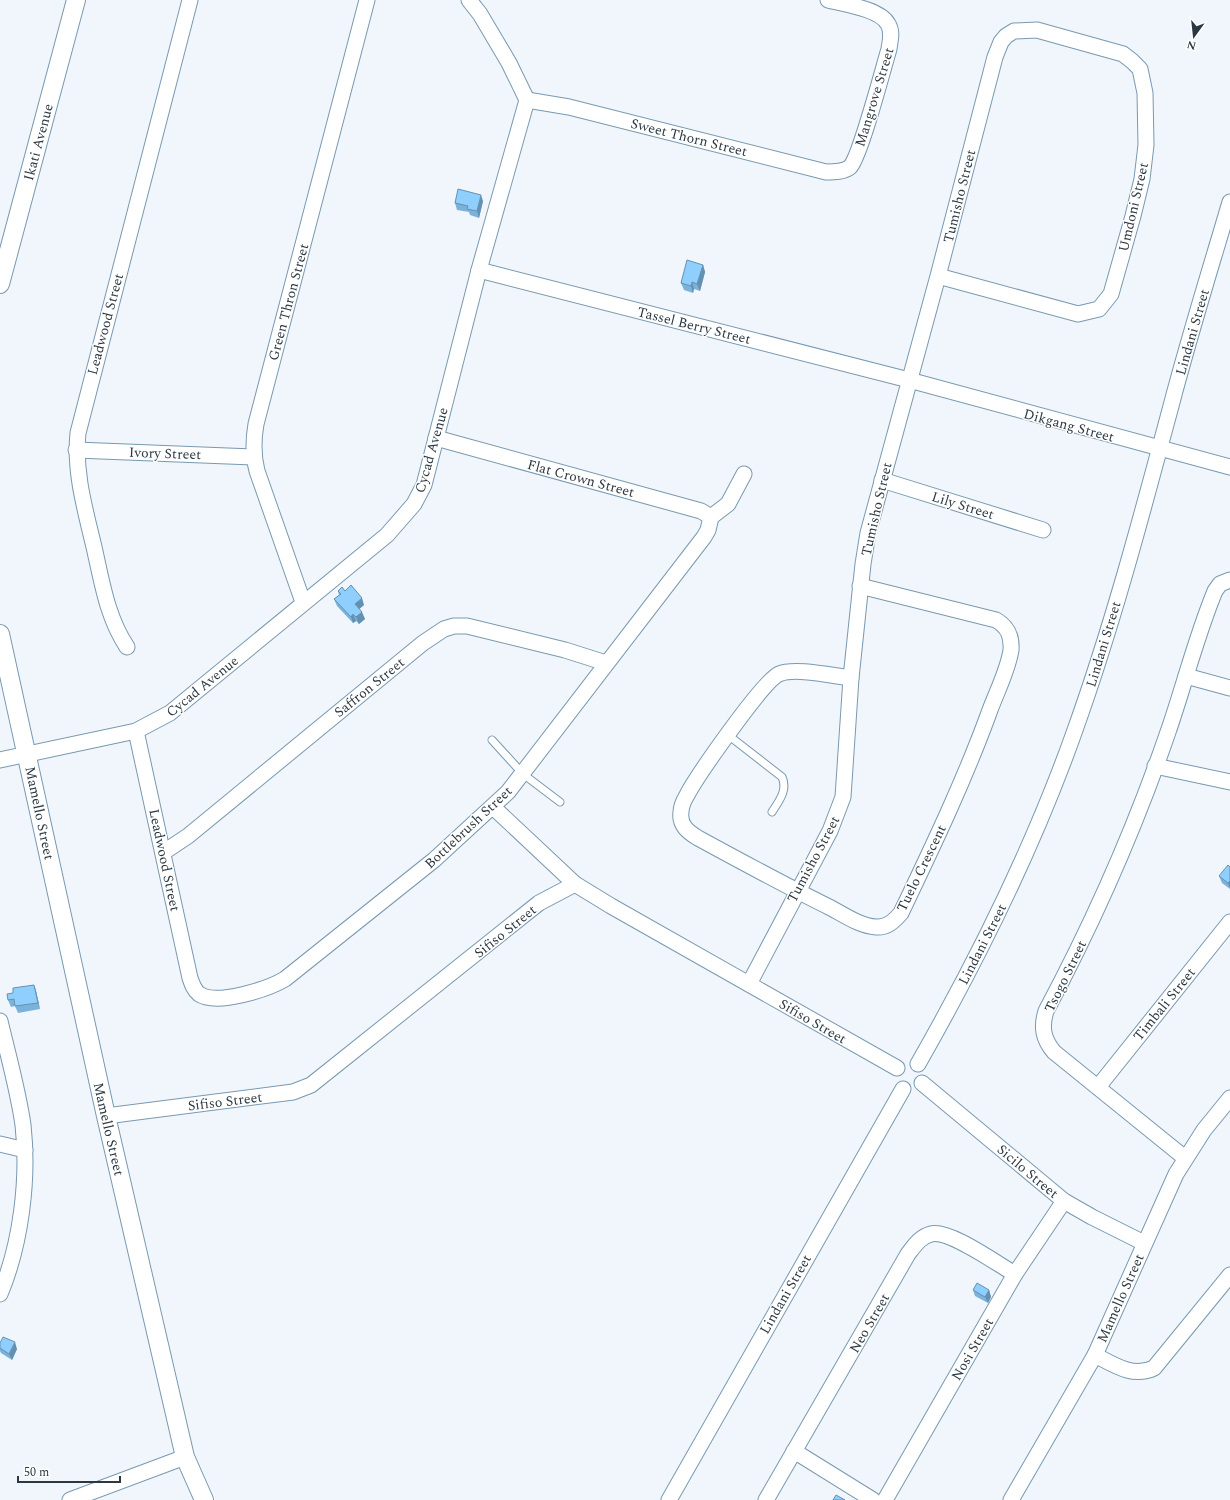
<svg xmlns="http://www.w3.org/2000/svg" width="1230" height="1500" font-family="Spectral,serif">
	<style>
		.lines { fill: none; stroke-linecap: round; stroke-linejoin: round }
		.service-casing { stroke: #7999b1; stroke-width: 9 }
		.minor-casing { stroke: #7999b1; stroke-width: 17 }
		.tertiary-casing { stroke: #7999b1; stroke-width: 20 }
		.service { stroke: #fff; stroke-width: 7 }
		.minor { stroke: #fff; stroke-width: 15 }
		.tertiary { stroke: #fff; stroke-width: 18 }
		.wall { fill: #7bb2da }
		.shaded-wall { fill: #6491b2 }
		.building { fill: #8fcffe; stroke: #6491b2 }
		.labels { text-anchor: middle; stroke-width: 3; stroke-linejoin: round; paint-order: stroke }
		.street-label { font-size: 14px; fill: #2b3842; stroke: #fff }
	</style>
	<rect width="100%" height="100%" fill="#f0f6fb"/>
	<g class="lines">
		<g class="service-casing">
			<g id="service">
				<path d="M728,735L782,777C788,790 779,801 772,812"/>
				<path d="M492,740L523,774L560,802"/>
			</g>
		</g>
		<g class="minor-casing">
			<g id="minor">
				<path d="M527,100L569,107L826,172C834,172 844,172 850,167C860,157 883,69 889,49C890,41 893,32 888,24C880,9 844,4 828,0"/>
				<path d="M479,270L909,380L1230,467"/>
				<path d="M76,450L253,457"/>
				<path d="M882,480L1043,530"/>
				<path d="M711,517L728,504L744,474"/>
				<path d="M303,602L257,471C253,455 253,441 256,424L367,0"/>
				<path d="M127,647C107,617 102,582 94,547C85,509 74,472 78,433L190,0"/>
				<path d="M1186,676L1230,688"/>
				<path d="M851,678C833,676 795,667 779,674C763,681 697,776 687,795C684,800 681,806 681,812C679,825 688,832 698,838C742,862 786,886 831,908C844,915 860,926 876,927C887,928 894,921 901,913C933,846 965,779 990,710C997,691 1008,670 1011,650C1012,636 1008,627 996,620L860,586"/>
				<path d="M136,731L190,978C192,984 194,990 199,994C217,1006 268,989 285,979L434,860L508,792L704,537L708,530L711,517L701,511L436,438"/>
				<path d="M0,760L136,731L170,713L387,535L414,504L424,485L479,270L527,100L509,63L480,14L469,0"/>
				<path d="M1155,766L1230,782"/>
				<path d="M493,807L575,884"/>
				<path d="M164,852L188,836L423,643L444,629L454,626H467L565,650L606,663"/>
				<path d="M749,984L830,831L843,797L851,678L863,564L868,533L938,276L995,57L1001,42L1006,36L1014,31L1037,30L1123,54L1132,61L1140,69L1145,93L1146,145L1142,179L1133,216L1111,294L1099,309L1078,314L938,276"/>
				<path d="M0,1021C8,1055 18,1090 23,1125C29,1179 21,1244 0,1294"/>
				<path d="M918,1064C979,957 1034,846 1075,730C1113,624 1142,514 1171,406C1189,337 1210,270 1230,202"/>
				<path d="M922,1083L1064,1201L1092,1217L1144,1243"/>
				<path d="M1098,1087L1230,922"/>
				<path d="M106,1116L293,1092L311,1085L539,903L575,884L611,906L897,1068"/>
				<path d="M0,1144L25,1150"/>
				<path d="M1185,1158L1054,1052C1043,1039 1041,1027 1046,1011C1094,921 1135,828 1168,732C1184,686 1196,637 1215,591L1220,584L1230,580"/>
				<path d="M1095,1355C1114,1365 1133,1378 1154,1368L1230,1275"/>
				<path d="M794,1451L873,1500"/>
				<path d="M70,1500L185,1457"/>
				<path d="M669,1500L903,1089"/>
				<path d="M766,1500L908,1254C915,1245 920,1237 931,1234C949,1229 997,1264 1015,1274"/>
				<path d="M885,1500L1015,1274L1064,1201"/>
				<path d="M1011,1500L1095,1355L1176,1174L1204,1130L1230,1098"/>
			</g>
		</g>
		<g class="tertiary-casing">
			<g id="tertiary">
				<path d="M0,284L76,0"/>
				<path d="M0,634L106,1116L185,1457L204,1500"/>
			</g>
		</g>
		<use href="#service" class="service"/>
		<use href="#minor" class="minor"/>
		<use href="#tertiary" class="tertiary"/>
	</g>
	<g class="wall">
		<path d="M483,201L479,218L470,215L469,212L457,210L455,203Z"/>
		<path d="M703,265L705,272L700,291L694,289L693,293L684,290L681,283Z"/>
		<path d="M338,591H345L364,605L359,609L365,619L359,624L356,621L353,623L337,606L334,599L339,595Z"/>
		<path d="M1230,867V889L1222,883L1219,876Z"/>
		<path d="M34,985L36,991L40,1009L18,1013L15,1006L11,1007L8,1000L13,993Z"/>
		<path d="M973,1290H989L991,1297L988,1303L975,1296Z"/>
		<path d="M0,1343L17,1349L12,1360L1,1353L0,1351Z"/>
	</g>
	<g class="shaded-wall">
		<path d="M481,195L483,201L479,218L477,211Z"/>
		<path d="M703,265L705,272L700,291L697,284Z"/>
		<path d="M692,282L694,289L693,293L691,286Z"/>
		<path d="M362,598L364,605L358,610L355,604Z"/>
		<path d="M362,612L365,619L359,624L356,617Z"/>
		<path d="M353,614L356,621L353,623L351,617Z"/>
		<path d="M1230,881V888L1228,883Z"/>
		<path d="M34,985L36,991L40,1009L38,1003Z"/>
		<path d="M989,1290L991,1297L988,1303L985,1297Z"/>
		<path d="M15,1342L17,1349L12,1360L9,1354Z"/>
	</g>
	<g class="building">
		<path d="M458,189L481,195L477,211L467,209L468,206L455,203Z"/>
		<path d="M687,260L703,265L697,284L692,282L691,286L681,283Z"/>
		<path d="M351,585L362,598L355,604L362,612L356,617L353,614L351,617L334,599L341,594L338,591L342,587L345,591Z"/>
		<path d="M1228,865L1230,867V881L1228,883L1219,876Z"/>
		<path d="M34,985L38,1003L15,1006L14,999L8,1000L7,994L13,993V988Z"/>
		<path d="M977,1283L989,1290L985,1297L973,1290Z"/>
		<path d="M3,1337L15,1342L9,1354L0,1348V1343Z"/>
		<path d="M836,1495L845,1500H833Z"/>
	</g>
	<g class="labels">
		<g class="street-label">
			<text transform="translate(874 97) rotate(-73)" y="5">Mangrove Street</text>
			<text transform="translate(689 137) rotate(14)" y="5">Sweet Thorn Street</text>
			<text transform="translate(38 142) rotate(-75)" y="5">Ikati Avenue</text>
			<text transform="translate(959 196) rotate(-76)" y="5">Tumisho Street</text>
			<text transform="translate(1133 207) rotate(-77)" y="5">Umdoni Street</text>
			<text transform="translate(288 302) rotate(-75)" y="5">Green Thron Street</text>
			<text transform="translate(105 324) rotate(-75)" y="5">Leadwood Street</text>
			<text transform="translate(694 325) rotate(14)" y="5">Tassel Berry Street</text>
			<text transform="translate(1192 332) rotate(-74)" y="5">Lindani Street</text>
			<text transform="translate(1069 425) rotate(15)" y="5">Dikgang Street</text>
			<text transform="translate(431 450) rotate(-74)" y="5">Cycad Avenue</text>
			<text transform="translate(165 453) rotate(2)" y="5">Ivory Street</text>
			<text transform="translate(581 478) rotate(15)" y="5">Flat Crown Street</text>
			<text transform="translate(963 505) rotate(17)" y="5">Lily Street</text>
			<text transform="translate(876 509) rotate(-77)" y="5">Tumisho Street</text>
			<text transform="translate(1103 644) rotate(-73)" y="5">Lindani Street</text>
			<text transform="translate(202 686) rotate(-39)" y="5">Cycad Avenue</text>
			<text transform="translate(369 687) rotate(-39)" y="5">Saffron Street</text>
			<text transform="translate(40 813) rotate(78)" y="5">Mamello Street</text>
			<text transform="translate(468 827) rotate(-43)" y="5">Bottlebrush Street</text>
			<text transform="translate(813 859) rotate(-62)" y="5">Tumisho Street</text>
			<text transform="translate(165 860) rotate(78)" y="5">Leadwood Street</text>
			<text transform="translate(921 868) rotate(-64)" y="5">Tuelo Crescent</text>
			<text transform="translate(505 931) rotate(-39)" y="5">Sifiso Street</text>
			<text transform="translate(982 944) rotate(-63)" y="5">Lindani Street</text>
			<text transform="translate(1065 976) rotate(-64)" y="5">Tsogo Street</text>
			<text transform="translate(1164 1004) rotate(-51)" y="5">Timbali Street</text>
			<text transform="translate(813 1021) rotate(30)" y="5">Sifiso Street</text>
			<text transform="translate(225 1101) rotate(-7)" y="5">Sifiso Street</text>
			<text transform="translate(109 1129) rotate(77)" y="5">Mamello Street</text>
			<text transform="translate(1028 1171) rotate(40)" y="5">Sicilo Street</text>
			<text transform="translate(785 1294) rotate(-60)" y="5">Lindani Street</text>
			<text transform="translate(1120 1298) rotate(-66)" y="5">Mamello Street</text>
			<text transform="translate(869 1323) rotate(-60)" y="5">Neo Street</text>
			<text transform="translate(972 1349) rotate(-60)" y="5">Nosi Street</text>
		</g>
	</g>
	<g transform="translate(1194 36) rotate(195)" stroke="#ffffff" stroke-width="3" paint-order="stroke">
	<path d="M0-3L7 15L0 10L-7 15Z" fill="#2b3842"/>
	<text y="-6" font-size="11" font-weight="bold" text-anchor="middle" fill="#2b3842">N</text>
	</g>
	<path d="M18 1476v6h102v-6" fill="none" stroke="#2b3842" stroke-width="2"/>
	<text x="24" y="1476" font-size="12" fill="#2b3842" stroke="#ffffff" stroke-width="3" paint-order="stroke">50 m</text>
</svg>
